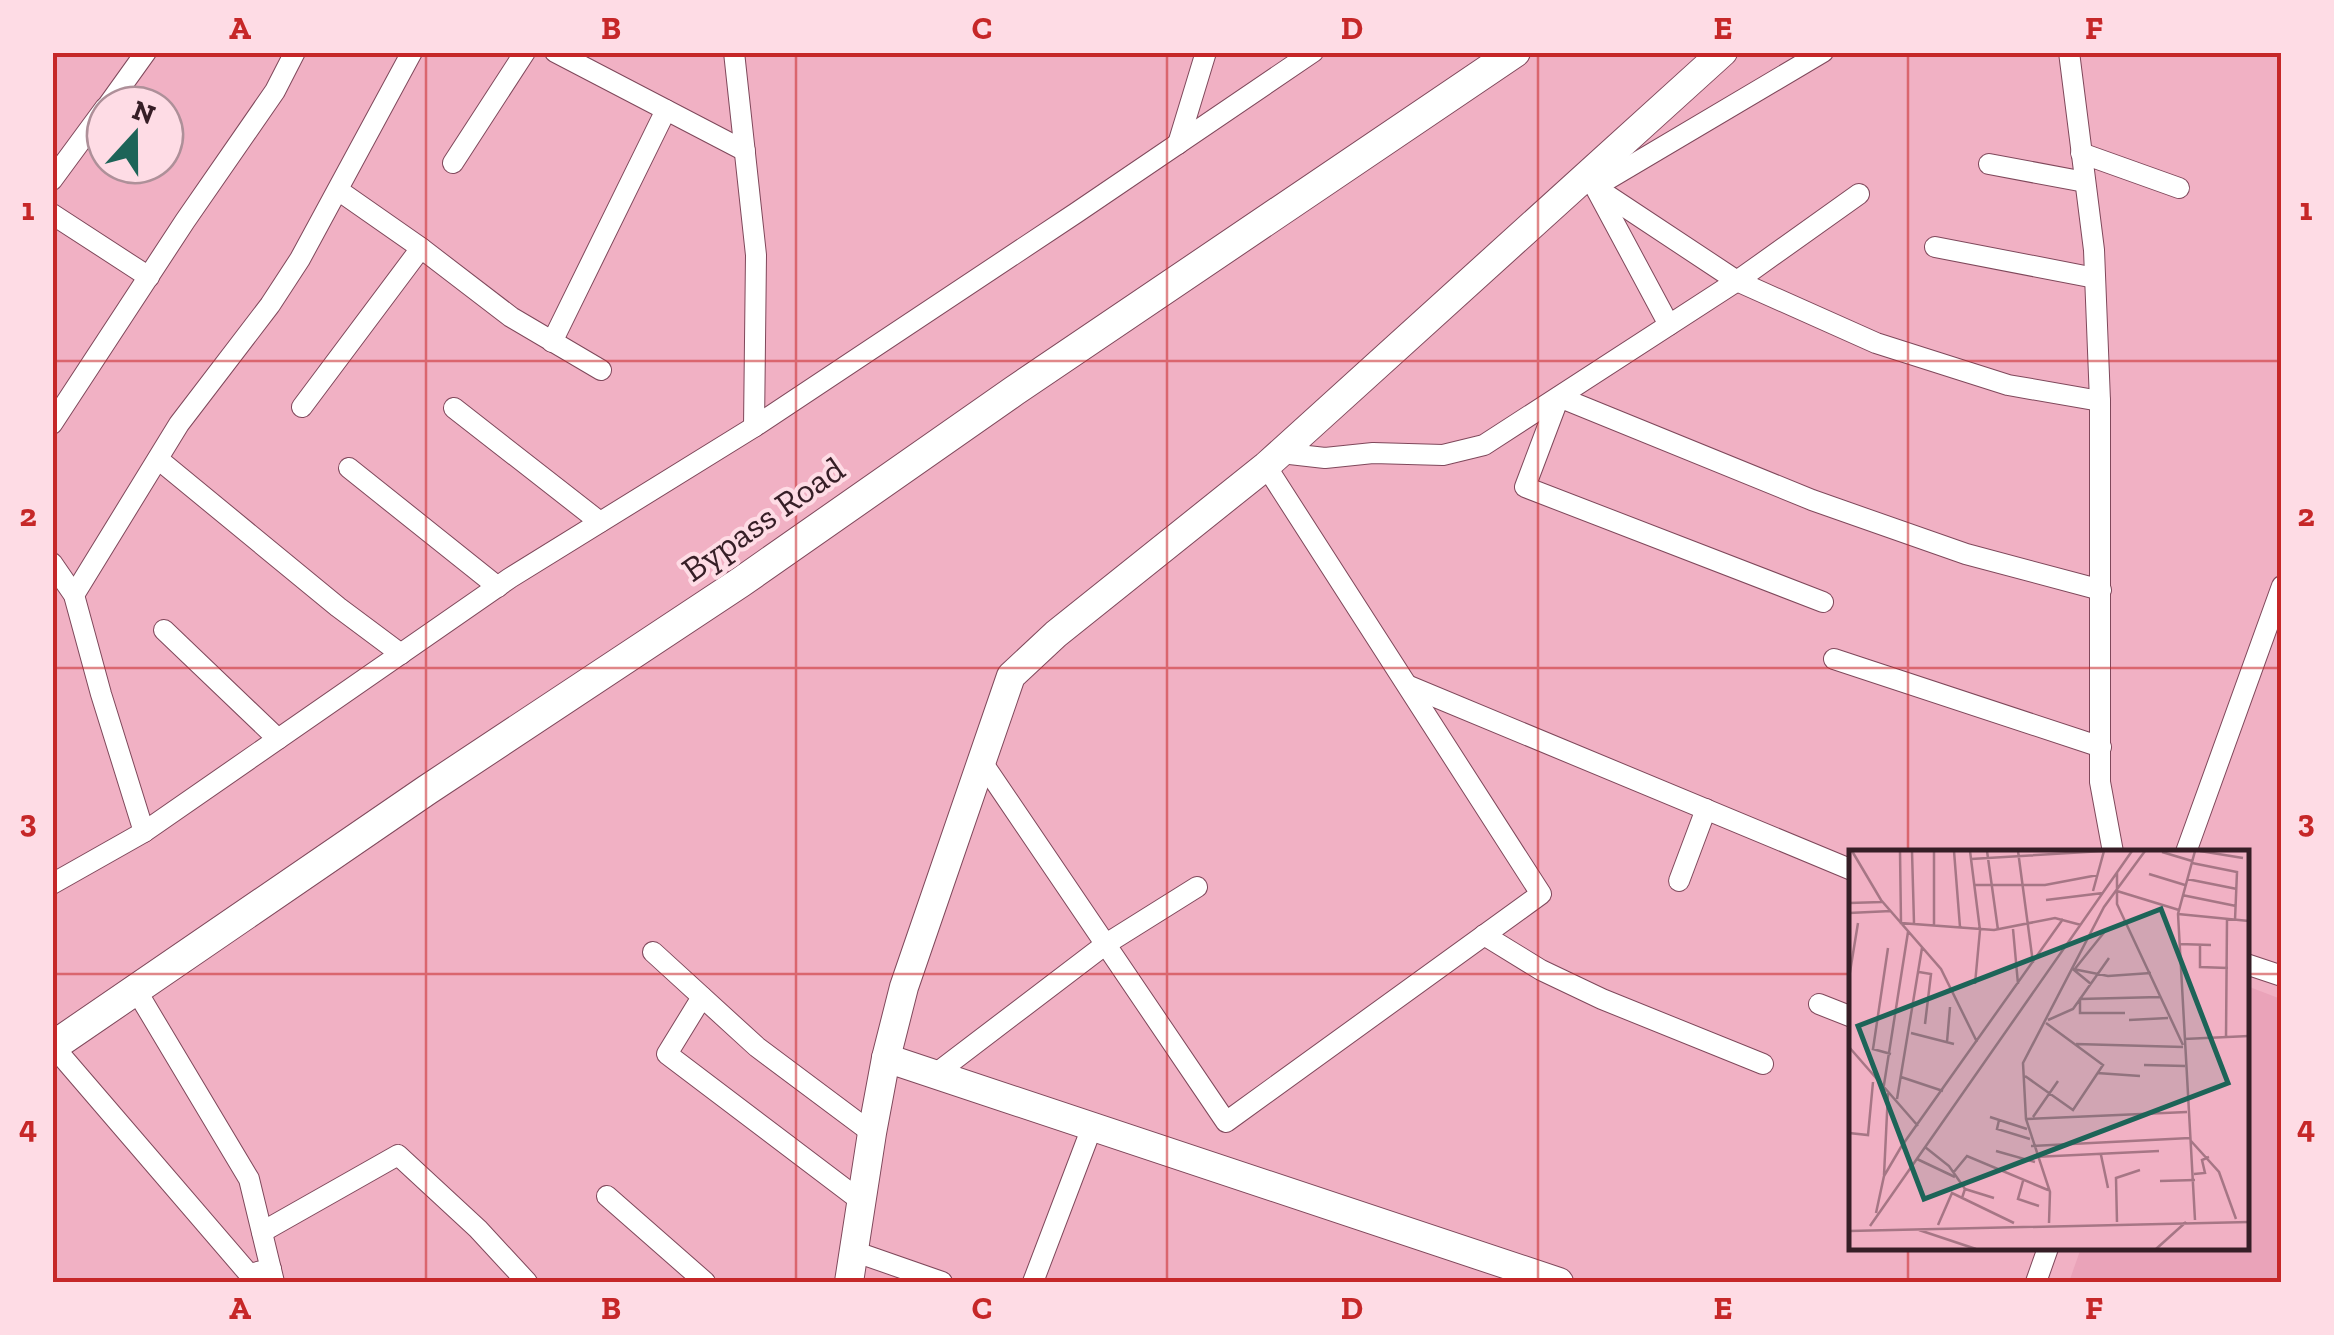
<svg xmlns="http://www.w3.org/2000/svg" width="2334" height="1335" font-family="'Zilla Slab',serif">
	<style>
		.built { fill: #eaa3b9 }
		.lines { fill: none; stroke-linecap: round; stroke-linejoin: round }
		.street-casing { stroke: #7f485b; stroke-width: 22 }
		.secondary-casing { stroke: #7f485b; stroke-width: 30 }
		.primary-casing { stroke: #7f485b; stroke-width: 32 }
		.street { stroke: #fff; stroke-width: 20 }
		.secondary { stroke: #fff; stroke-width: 28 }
		.primary { stroke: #fff; stroke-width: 30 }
		.grid { fill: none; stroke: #c62728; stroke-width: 2.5; stroke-opacity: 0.55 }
		.labels { text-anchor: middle; stroke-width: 8; stroke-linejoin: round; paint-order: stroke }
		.street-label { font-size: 35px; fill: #361e26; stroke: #fedce5 }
		.inset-road { fill: none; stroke: #a67685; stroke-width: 2.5 }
		.view { fill: #1d6458; fill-opacity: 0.15; stroke: #1d6458; stroke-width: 5 }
		.inset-edge { fill: none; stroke: #361e26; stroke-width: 5 }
		.neatline { fill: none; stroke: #c62728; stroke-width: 4 }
		.grid-label { font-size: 32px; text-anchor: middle; font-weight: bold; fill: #c62728 }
	</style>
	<rect width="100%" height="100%" fill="#f1b1c4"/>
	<path class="built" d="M2247,986L2281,999V1282H2069L2081,1248H2246Z"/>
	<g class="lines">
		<g class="street-casing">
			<g id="street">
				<path d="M555,52L745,151"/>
				<path d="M734,52L756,255L754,427"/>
				<path d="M2069,52L2094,250L2100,401V782L2113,852"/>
				<path d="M108,105L146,52"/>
				<path d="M1178,144L1206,52"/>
				<path d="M2081,153L2179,188"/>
				<path d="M453,163L525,52"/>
				<path d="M1989,164L2085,182"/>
				<path d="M1587,176L1595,187L1737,281L1876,343L2008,385L2100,401"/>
				<path d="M52,180L105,108"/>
				<path d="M338,190L421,248L511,317L601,370"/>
				<path d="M52,214L149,277"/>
				<path d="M1935,247L2095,278"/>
				<path d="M1669,325L1595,187L1823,52"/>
				<path d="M552,342L666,110"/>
				<path d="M302,407L421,248"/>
				<path d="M454,408L600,522"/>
				<path d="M52,424L185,221L275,91L295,52"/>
				<path d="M1281,453L1325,458L1373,453L1443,455L1484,445L1737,281L1859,194"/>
				<path d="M158,459L338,607L401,654"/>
				<path d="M349,468L498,587"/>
				<path d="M52,563L74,595L101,694L144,832"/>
				<path d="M74,595L179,424L270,305L300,259L412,52"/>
				<path d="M1823,602L1525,487L1559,397L1812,500L1966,554L2101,590"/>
				<path d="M164,630L278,739"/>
				<path d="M1834,659L2101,747"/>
				<path d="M1409,686L1852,870"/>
				<path d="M982,762L1226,1122L1541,894L1266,466"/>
				<path d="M2186,852L2282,586"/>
				<path d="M1679,881L1706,809"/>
				<path d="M52,884L144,832L510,578L754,427L1076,213L1313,52"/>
				<path d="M1484,935L1541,970L1602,999L1763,1064"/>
				<path d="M653,952L757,1047L872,1133"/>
				<path d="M2246,964L2282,976"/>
				<path d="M136,990L249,1179L274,1282"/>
				<path d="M702,997L667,1054L861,1201"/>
				<path d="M1819,1004L1852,1017"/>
				<path d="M53,1046L249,1274L271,1269"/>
				<path d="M934,1075L1106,944L1197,887"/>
				<path d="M607,1196L705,1282"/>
				<path d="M262,1232L398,1155L478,1229L527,1282"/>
				<path d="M853,1251L942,1282"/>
				<path d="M1033,1282L1092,1127"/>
				<path d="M2036,1282L2048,1248"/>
			</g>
		</g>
		<g class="secondary-casing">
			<g id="secondary">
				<path d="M886,1058L1559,1282"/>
				<path d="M849,1282L872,1133L886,1058L904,987L1011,676L1056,634L1266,466L1723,52"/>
			</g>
		</g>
		<g class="primary-casing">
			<path id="primary" d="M52,1047L427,790L741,582L1014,391L1515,52"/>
		</g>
		<use href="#street" class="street"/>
		<use href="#secondary" class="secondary"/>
		<use href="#primary" class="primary"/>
	</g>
	<path class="grid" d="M426,52V1282M796,52V1282M1167,52V1282M1538,52V1282M1908,52V852M52,361H2282M52,668H2282M52,974H1852M2246,974H2282M1908,1248V1282"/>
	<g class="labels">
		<g class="street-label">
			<text transform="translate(763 519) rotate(-35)" y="12">Bypass Road</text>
		</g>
	</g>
	<g transform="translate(1849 850)">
		<rect width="400" height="400" fill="#f1b1c4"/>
		<path class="inset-road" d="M3,1L32,50L92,119L128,192M51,1L52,73L145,80L206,68L232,75M63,1L65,73M105,1L111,77M121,1L131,80L126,134M138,1L149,80M169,1L184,113M351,1L394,8M313,2L343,11M122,9L254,1M343,13L388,22L386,70M268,23V54L334,195M300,24L336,35M338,29L388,39M126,35H196L249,25M244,41L255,1M268,41L330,60M333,45L387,56M197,50L254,43M0,53L33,52M0,63L42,61M329,64L400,71M85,75V1M164,79L169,134M330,94L362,95M351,95V117L379,118M39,98L24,199L42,204M224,119L259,126L302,123M70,122L82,124L76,174M0,128L9,73M242,134L225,120L257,80M276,163H231V149L311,147M199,170L224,159L260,108M280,170L319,168M62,183L105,194M377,188L378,69M335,189L400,186M98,192L101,157M227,194L334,197M0,197L69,276M295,215L336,216M248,223L291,226M176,226L224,260L254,215L197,173M52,227L94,241M34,241L59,82M48,249L73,98M141,267L178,279M184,267L209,231M177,269L338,262M150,270L148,279L181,289M0,283L19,285L24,232M342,291L370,322L387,369M182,296L341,288M76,297L100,316L116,339L113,348M147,301L186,312M252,305L259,338M185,307L310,301M68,309L106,327M104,323L118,306L199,340M345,324L356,323L353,310L360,307M35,325L39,243M174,331L169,349L190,356M311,331L346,330M116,339L145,348M27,363L35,326L52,297L214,69M346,370L329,64L346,1M268,372L267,328L291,320M200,373L201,342L177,269L174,213L255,57L296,1M89,375L103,343L165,373M21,376L283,1M70,380L127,399M0,381L400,372M307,399L337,372"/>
		<path class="view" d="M312,59L379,233L75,349L9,176Z"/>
		<rect width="400" height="400" class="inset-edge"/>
	</g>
	<rect width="2334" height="1335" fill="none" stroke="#fedce5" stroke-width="110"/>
	<g transform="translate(135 135) rotate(21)"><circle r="48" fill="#fedce5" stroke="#ae9099" stroke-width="2.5"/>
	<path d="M0-8L18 38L0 25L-18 38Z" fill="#1d6458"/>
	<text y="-15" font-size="28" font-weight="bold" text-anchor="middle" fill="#361e26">N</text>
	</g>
	<rect x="55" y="55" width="2224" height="1225" class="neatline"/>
	<g class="grid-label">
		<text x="240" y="39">A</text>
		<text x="611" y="39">B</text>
		<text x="982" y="39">C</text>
		<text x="1352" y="39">D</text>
		<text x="1723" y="39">E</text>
		<text x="2094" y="39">F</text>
		<text x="28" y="220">1</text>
		<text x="2306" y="220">1</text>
		<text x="28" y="526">2</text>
		<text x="2306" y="526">2</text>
		<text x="28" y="832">3</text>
		<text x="2306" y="832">3</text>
		<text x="28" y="1138">4</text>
		<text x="2306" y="1138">4</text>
		<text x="240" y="1319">A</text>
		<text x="611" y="1319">B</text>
		<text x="982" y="1319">C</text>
		<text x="1352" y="1319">D</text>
		<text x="1723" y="1319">E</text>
		<text x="2094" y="1319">F</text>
	</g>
</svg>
